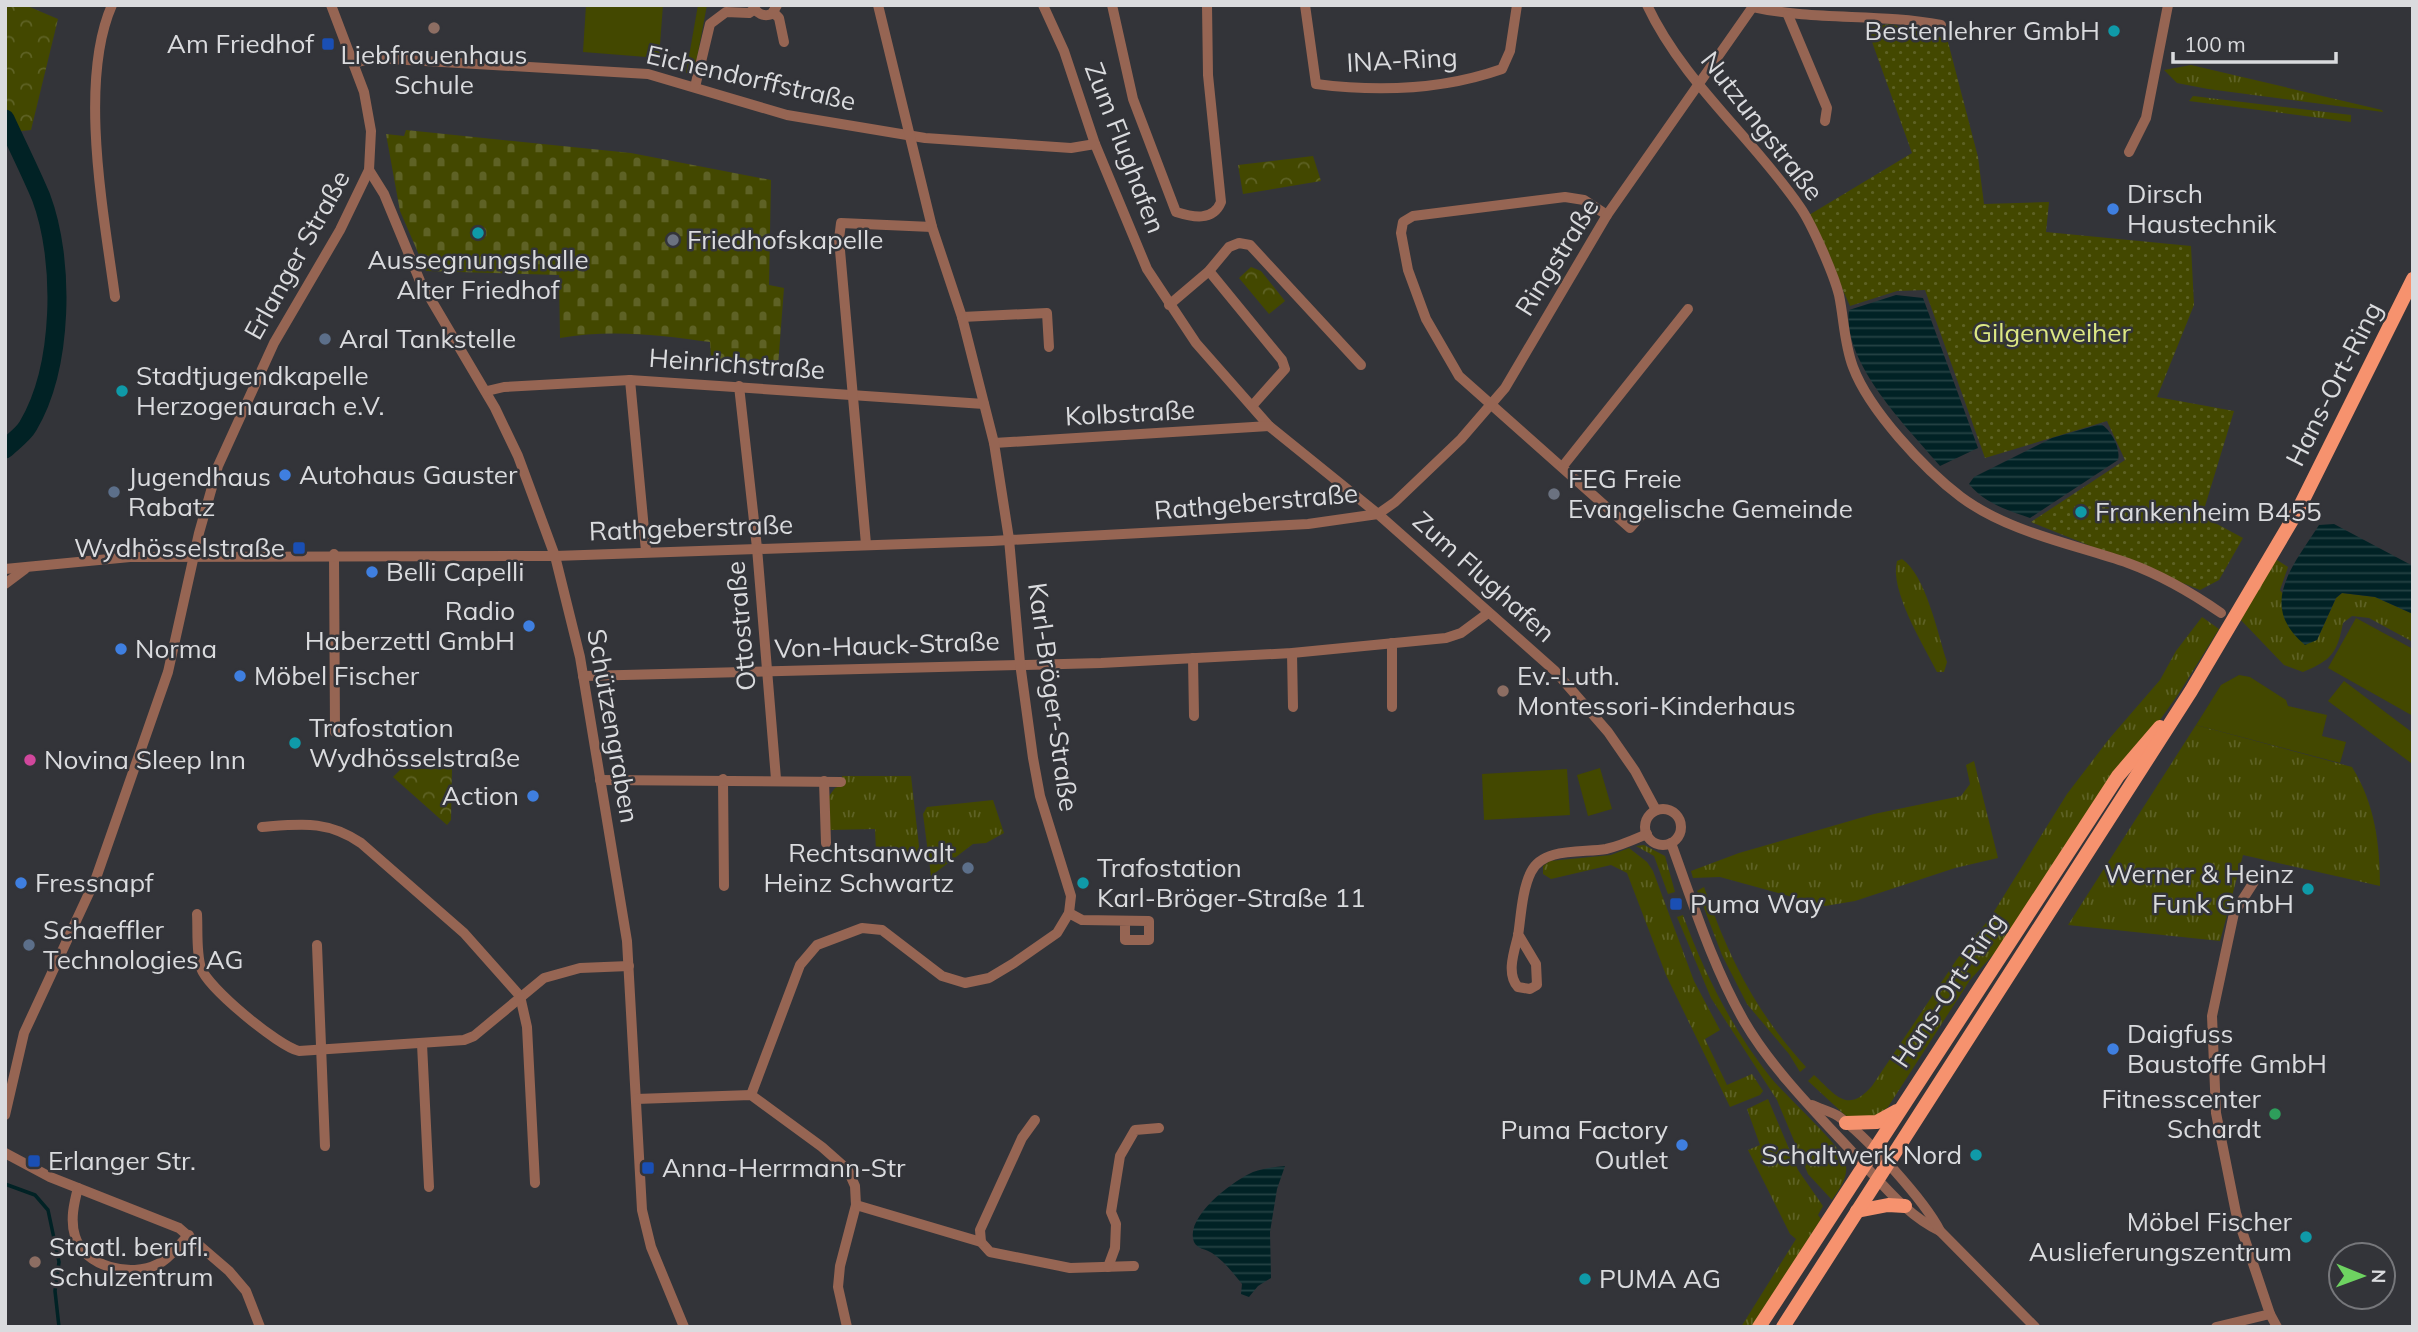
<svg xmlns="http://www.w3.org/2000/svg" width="2418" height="1332" font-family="Mulish,sans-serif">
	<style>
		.grass { fill: url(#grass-tufts) }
		.cemetery { fill: url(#cemetery-stones) }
		.park { fill: url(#park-crowns) }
		.garden { fill: url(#garden-dots) }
		.pitch { fill: #434800 }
		.water { fill: url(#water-rules) }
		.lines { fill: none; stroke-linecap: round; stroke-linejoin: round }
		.stream { stroke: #012225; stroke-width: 3.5 }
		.river { stroke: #012225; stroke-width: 19 }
		.minor { stroke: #966553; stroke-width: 10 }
		.major { stroke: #f6926e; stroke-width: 14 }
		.education-dot { fill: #8d6e63; stroke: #333439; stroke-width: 2.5 }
		.culture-dot { fill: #0f9aa8; stroke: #333439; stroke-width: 2.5 }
		.transit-dot { fill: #1a4fb4; stroke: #333439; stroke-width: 2.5 }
		.shop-dot { fill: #3f7fe0; stroke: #333439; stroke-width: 2.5 }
		.worship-dot { fill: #6b7280; stroke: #333439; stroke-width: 2.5 }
		.service-dot { fill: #5c6f8a; stroke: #333439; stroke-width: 2.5 }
		.hotel-dot { fill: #d1479c; stroke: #333439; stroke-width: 2.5 }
		.leisure-dot { fill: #2e9e5b; stroke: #333439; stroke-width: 2.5 }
		.labels { text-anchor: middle; stroke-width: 5; stroke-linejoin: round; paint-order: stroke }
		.poi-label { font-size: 26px; fill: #dadbde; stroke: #333439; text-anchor: start }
		.street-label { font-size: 26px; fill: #dadbde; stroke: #333439 }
		.park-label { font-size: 26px; fill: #dce783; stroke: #333439 }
	</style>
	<defs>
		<pattern id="grass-tufts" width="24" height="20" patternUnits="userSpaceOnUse" patternTransform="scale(1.75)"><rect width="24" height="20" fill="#434800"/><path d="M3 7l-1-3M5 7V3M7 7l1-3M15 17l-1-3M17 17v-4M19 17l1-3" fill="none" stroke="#5e6225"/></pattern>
		<pattern id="cemetery-stones" width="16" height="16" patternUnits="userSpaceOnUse" patternTransform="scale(1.75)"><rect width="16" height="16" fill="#434800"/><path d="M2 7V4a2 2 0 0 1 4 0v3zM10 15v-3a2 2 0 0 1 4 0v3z" fill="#5e6225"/></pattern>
		<pattern id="park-crowns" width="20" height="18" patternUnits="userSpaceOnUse" patternTransform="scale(1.75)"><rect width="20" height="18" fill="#434800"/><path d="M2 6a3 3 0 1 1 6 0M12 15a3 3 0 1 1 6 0" fill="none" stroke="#5e6225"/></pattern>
		<pattern id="garden-dots" width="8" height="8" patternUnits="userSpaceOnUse" patternTransform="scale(1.75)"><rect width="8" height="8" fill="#434800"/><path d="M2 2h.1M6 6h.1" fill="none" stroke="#5e6225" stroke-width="1.8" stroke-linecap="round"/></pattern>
		<pattern id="water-rules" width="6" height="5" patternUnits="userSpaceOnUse" patternTransform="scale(1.75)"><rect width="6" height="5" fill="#012225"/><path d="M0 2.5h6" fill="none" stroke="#254244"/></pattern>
	</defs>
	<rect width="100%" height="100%" fill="#333439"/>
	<g class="grass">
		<path d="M2191,65L2382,110L2383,112L2208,89L2177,83L2164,70Z"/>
		<path d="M2193,96L2351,115V122L2189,101Z"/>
		<path d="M2274,558L2288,567L2280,590L2317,640L2336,598L2342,593L2375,597L2413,614V642L2369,618L2352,616L2343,623C2337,653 2332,660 2303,672L2284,665L2239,618Z"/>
		<path d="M1902,559C1926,575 1938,635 1947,662L1944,672H1937C1924,646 1889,590 1897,561Z"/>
		<path d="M2202,617L2219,629L2179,693L2000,947L1970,980L1888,1107L1877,1116H1846L1808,1081L1814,1075C1835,1094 1847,1115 1872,1086L1957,959L1990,918L2067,794L2109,739L2160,680L2176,651Z"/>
		<path d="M2196,725L2352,767C2375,804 2380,844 2380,886L2243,855L2220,941L2068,925Z"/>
		<path d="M1974,761L1998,858L1955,868L1855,901L1825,906L1720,877L1693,878L1691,871L1739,853L1874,814L1961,796L1970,784L1966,765Z"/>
		<path d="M842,776H911L920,855L876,851L875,829L830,830L829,796L835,788L843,785Z"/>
		<path d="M993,800L1004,833L986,843L973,844L931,876L923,814L927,807Z"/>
		<path d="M1644,845L1665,856L1675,892L1668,894L1654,856L1636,846Z"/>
		<path d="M1629,848L1647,862L1653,871L1694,981L1720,1030L1705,1039L1727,1085L1752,1074L1763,1091L1760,1095L1730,1107L1666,975L1627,873L1611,865L1551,879L1543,874V866L1550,861L1611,855Z"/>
		<path d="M1704,887C1729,958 1755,1011 1806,1067L1800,1072L1789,1054L1747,1004L1722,955L1699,895L1697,891Z"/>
		<path d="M1683,915C1704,973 1732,1029 1771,1078C1785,1095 1841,1146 1845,1161C1850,1176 1839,1189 1832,1200L1808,1174L1777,1100L1711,998L1677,917Z"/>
		<path d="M1768,1099L1798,1170L1823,1206L1818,1215L1821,1219L1752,1327H1741L1796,1239L1790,1234L1748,1150L1760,1145L1747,1109Z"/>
	</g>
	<path class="cemetery" d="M406,130L631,153L771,180L769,285L784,288L778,366L711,358L710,342C659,335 611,329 560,338L559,275L426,271L400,211L386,134L404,136Z"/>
	<g class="park">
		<path d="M5,5H25L58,19L31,130L5,133Z"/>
		<path d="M1313,156L1321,181L1243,194L1238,165Z"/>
		<path d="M1251,267L1261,271L1285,301L1269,314L1239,278Z"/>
		<path d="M401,769H452L451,820L447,825L393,777Z"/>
	</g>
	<path class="garden" d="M1889,24L1936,35L1948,42L1978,157L1984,204L2049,202L2046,232L2191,246L2194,305L2157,397L2234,411L2202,516L2243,538L2219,580L2200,590L2031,522L2125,460L2107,421L1985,458L1925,290L1897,291L1850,306L1809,215L1912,153L1867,28Z"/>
	<g class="pitch">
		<path d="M586,5H663L659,58L583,52Z"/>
		<path d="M698,5H707L694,74L686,73Z"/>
		<path d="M2356,618L2413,649V716L2328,668Z"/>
		<path d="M2239,675L2250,677L2286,700L2288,706L2327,715L2322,736L2346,742L2340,763L2196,725L2221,685Z"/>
		<path d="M2344,681L2413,733L2411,763L2328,701Z"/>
		<path d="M1600,768L1612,809L1588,816L1577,775Z"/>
		<path d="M1567,769L1570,815L1484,820L1482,774Z"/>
	</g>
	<g class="water">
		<path d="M1896,295L1923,298L1978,448L1940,466C1908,428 1842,363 1849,310Z"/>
		<path d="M2101,424C2111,430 2121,448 2118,460L2030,518C2007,510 1984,503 1969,484L1974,477L2052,438Z"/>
		<path d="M2334,524L2413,566V614L2375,597L2342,593L2336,598L2317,640L2305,645C2257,605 2293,566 2319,525Z"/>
		<path d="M1285,1166L1277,1189L1270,1232L1271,1278L1258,1286L1249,1297L1241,1294L1242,1284C1233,1273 1224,1261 1212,1253C1206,1249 1197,1249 1194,1242C1184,1217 1234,1180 1253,1172C1264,1168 1274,1167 1285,1166Z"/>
	</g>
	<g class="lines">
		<path class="stream" d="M5,1184L35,1195L48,1210L59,1262L55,1291L59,1327"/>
		<path class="river" d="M5,119C17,145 30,171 41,197C65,261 63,367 28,426C23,435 12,442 5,449"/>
		<g class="minor">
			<path d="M112,5C78,82 104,215 115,297"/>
			<path d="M753,5C756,14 764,17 772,14L777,5"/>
			<path d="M1043,5L1064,51L1095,144L1147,269L1196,343L1269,426L1378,514L1555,671L1608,732L1635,771L1656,810"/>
			<path d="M1112,5L1133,99L1176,212C1192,217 1213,222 1221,202L1208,75L1207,5"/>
			<path d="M1305,5L1316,84C1378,92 1442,90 1502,69L1510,51L1517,5"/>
			<path d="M1647,5C1683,82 1753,138 1800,207C1812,224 1834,275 1839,295C1844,319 1844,343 1853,367C1869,410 1924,469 1961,497C2008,532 2073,544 2128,563C2161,575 2192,593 2221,613"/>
			<path d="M1753,7C1815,21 1879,13 1941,25"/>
			<path d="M773,12L779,18L784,42"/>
			<path d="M1788,15L1827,108L1825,121"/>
			<path d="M354,63L374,58L648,74L787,115L925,138L1071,148L1095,144"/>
			<path d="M695,87L710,24L726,12L749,13L755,9"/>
			<path d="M2129,152L2146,118L2168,5"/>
			<path d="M369,170L384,194L420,281L495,408L518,456L555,556L580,657L627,941L642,1210L651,1247L684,1327"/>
			<path d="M1607,215L1584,200L1565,197L1413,216L1403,222L1401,233L1408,270L1426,319L1459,376L1630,528L1644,512"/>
			<path d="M1209,271L1282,360L1285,369L1252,406"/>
			<path d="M1169,305L1209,271L1229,247L1239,243L1250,245L1361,365"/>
			<path d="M962,317L1047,313L1049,347"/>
			<path d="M630,380L646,551"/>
			<path d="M739,386L757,548L776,779"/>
			<path d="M487,391L504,387L630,380L984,404"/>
			<path d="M994,443L1269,426"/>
			<path d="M1563,466L1688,309"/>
			<path d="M866,544L839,239L841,223L932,227"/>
			<path d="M334,554L335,732"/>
			<path d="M5,569L130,557L555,556L992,541L1308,524L1378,514L1395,502L1461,439L1505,388L1607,215L1754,5"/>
			<path d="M5,584L25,569"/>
			<path d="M1392,643V707"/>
			<path d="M1292,653L1293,707"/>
			<path d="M1193,658L1194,716"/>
			<path d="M583,676L1101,663L1292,653L1446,638L1461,633L1488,613"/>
			<path d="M723,779L724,886"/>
			<path d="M600,780L841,782"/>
			<path d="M824,781L826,843"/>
			<circle cx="1663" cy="827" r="18"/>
			<path d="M262,827C302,824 327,820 361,843L464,933L520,996L527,1027L535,1183"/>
			<path d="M1671,843C1693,903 1712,965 1744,1021C1771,1068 1819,1116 1856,1156C1882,1183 1906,1215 1940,1231"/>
			<path d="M1069,913L1082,920L1149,921V940H1125V921"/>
			<path d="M197,914C198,931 196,952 201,968C208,988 278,1046 299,1051L464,1040L474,1036L544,978L580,968L629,966"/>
			<path d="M1518,934L1536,964L1537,985L1530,989L1518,987C1506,974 1514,952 1518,936C1521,916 1522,890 1531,872C1543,847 1583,853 1606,849C1620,846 1633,840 1647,834"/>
			<path d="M317,945L325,1146"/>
			<path d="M422,1044L429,1187"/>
			<path d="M751,1095L800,965L817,945L862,928L882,930L942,976L965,983L989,978L1014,963L1057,933L1069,913L1071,896L1040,796L1033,758L1020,663L1009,539L994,443L962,317L932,227L878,5"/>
			<path d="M636,1099L751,1095L822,1147L848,1170L855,1186L856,1205L840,1266L838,1287L847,1327"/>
			<path d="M1812,1105C1820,1109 1830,1111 1838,1116C1865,1135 1925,1201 1940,1231L2035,1327"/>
			<path d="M5,1115L24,1033L96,878L168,672L199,533L218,466L274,343L340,230L369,170L371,131L364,92L331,5"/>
			<path d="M5,1153L50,1177L179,1228L229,1271L246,1291L260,1327"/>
			<path d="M78,1188C74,1203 70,1220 75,1236C84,1267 131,1278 158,1264C171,1258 179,1244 189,1235"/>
			<path d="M856,1205L981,1242L990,1252L1070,1268L1134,1266"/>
			<path d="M981,1242L980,1230L1022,1138L1035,1120"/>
			<path d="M1108,1267L1115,1248L1116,1224L1111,1212L1120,1156L1135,1130L1159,1128"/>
			<path d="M2270,1314L2277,1327"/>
			<path d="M2216,1327L2270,1314L2236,1213L2216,1113L2212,1016L2234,913L2257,877"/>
		</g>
		<g class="major">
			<path d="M1846,1123L1877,1122L1897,1111"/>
			<path d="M1857,1211L1888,1205L1905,1206"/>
			<path d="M1759,1327L2118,776L2160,727"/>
			<path d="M1783,1327L2191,691L2298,510L2413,279"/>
		</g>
	</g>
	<g class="education-dot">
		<circle cx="434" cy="28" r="7"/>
		<circle cx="1503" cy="691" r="7"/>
		<circle cx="35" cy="1262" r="7"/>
	</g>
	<g class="culture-dot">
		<circle cx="2114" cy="31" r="7"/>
		<circle cx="478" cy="233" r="7"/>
		<circle cx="122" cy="391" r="7"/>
		<circle cx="2081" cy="512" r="7"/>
		<circle cx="295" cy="743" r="7"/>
		<circle cx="1083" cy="883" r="7"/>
		<circle cx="2308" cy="889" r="7"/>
		<circle cx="1976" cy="1155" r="7"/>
		<circle cx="2306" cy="1237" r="7"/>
		<circle cx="1585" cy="1279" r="7"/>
	</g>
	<g class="transit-dot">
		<rect x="321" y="37" width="14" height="14" rx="3.5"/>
		<rect x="292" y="541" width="14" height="14" rx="3.5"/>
		<rect x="1669" y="897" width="14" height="14" rx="3.5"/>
		<rect x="27" y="1154" width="14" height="14" rx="3.5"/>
		<rect x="641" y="1161" width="14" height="14" rx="3.5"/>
	</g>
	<g class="shop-dot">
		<circle cx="2113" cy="209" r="7"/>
		<circle cx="285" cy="475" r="7"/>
		<circle cx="372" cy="572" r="7"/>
		<circle cx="529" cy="626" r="7"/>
		<circle cx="121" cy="649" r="7"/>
		<circle cx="240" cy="676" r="7"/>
		<circle cx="533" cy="796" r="7"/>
		<circle cx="21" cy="883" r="7"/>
		<circle cx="2113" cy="1049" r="7"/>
		<circle cx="1682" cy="1145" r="7"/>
	</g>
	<g class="worship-dot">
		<circle cx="673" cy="240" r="7"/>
		<circle cx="1554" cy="494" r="7"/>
	</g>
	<g class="service-dot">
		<circle cx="325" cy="339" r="7"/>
		<circle cx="114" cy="492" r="7"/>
		<circle cx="968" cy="868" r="7"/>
		<circle cx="29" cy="945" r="7"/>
	</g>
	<circle class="hotel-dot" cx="30" cy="760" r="7"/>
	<circle class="leisure-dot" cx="2275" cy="1114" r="7"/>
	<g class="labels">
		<g class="poi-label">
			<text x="2100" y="40" text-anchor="end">Bestenlehrer GmbH</text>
			<text x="314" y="53" text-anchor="end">Am Friedhof</text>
			<text x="434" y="64" text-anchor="middle">Liebfrauenhaus<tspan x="434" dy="30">Schule</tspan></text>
			<text x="2127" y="203">Dirsch<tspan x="2127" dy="30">Haustechnik</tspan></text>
			<text x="687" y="249">Friedhofskapelle</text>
			<text x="478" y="269" text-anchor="middle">Aussegnungshalle<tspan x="478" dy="30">Alter Friedhof</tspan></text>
			<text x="339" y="348">Aral Tankstelle</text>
			<text x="136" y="385">Stadtjugendkapelle<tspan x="136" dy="30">Herzogenaurach e.V.</tspan></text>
			<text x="299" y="484">Autohaus Gauster</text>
			<text x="128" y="486">Jugendhaus<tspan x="128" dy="30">Rabatz</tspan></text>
			<text x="1568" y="488">FEG Freie<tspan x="1568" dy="30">Evangelische Gemeinde</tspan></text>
			<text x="2095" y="521">Frankenheim B455</text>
			<text x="285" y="557" text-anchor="end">Wydhösselstraße</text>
			<text x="386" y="581">Belli Capelli</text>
			<text x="515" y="620" text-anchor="end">Radio<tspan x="515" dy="30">Haberzettl GmbH</tspan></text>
			<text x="135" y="658">Norma</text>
			<text x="254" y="685">Möbel Fischer</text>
			<text x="1517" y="685">Ev.-Luth.<tspan x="1517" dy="30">Montessori-Kinderhaus</tspan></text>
			<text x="309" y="737">Trafostation<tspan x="309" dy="30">Wydhösselstraße</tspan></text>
			<text x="44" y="769">Novina Sleep Inn</text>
			<text x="519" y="805" text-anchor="end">Action</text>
			<text x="954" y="862" text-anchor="end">Rechtsanwalt<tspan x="954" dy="30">Heinz Schwartz</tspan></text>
			<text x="1097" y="877">Trafostation<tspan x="1097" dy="30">Karl-Bröger-Straße 11</tspan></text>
			<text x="2294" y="883" text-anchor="end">Werner &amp; Heinz<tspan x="2294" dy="30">Funk GmbH</tspan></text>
			<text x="35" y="892">Fressnapf</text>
			<text x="1690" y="913">Puma Way</text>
			<text x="43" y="939">Schaeffler<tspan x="43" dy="30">Technologies AG</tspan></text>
			<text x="2127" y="1043">Daigfuss<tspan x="2127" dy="30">Baustoffe GmbH</tspan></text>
			<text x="2261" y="1108" text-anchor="end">Fitnesscenter<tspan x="2261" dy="30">Schardt</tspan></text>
			<text x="1668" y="1139" text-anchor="end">Puma Factory<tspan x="1668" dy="30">Outlet</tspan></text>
			<text x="1962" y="1164" text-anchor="end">Schaltwerk Nord</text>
			<text x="48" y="1170">Erlanger Str.</text>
			<text x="662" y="1177">Anna-Herrmann-Str</text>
			<text x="2292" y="1231" text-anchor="end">Möbel Fischer<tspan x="2292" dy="30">Auslieferungszentrum</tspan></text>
			<text x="49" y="1256">Staatl. berufl.<tspan x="49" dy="30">Schulzentrum</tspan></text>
			<text x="1599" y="1288">PUMA AG</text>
		</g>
		<g class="street-label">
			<text transform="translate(1402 60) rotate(-3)" y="9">INA-Ring</text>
			<text transform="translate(751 78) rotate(13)" y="9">Eichendorffstraße</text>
			<text transform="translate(1762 126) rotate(52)" y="9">Nutzungstraße</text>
			<text transform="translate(1125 148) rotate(69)" y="9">Zum Flughafen</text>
			<text transform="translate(297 255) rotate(-61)" y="9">Erlanger Straße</text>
			<text transform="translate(1557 257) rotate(-58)" y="9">Ringstraße</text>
			<text transform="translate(737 364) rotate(4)" y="9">Heinrichstraße</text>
			<text transform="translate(2334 384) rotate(-63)" y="9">Hans-Ort-Ring</text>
			<text transform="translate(1130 413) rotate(-3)" y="9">Kolbstraße</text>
			<text transform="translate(1256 502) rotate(-5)" y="9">Rathgeberstraße</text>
			<text transform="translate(691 528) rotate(-2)" y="9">Rathgeberstraße</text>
			<text transform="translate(1484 577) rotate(42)" y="9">Zum Flughafen</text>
			<text transform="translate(741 626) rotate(-95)" y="9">Ottostraße</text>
			<text transform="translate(887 645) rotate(-2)" y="9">Von-Hauck-Straße</text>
			<text transform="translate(1053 697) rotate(82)" y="9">Karl-Bröger-Straße</text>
			<text transform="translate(613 726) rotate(80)" y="9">Schützengraben</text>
			<text transform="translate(1948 990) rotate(-56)" y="9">Hans-Ort-Ring</text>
		</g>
		<g class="park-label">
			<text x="2052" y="342">Gilgenweiher</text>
		</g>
	</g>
	<rect width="2418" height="1332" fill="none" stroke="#dadbde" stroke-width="14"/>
	<g transform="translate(2362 1276) rotate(91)"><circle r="33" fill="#333439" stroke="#76777b" stroke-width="2"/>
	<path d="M0-5L12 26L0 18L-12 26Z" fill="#6ed361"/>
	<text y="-10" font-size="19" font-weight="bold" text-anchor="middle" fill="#dadbde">N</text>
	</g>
	<path d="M2173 52v10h163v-10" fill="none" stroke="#dadbde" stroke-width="3.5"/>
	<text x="2184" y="52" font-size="21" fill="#dadbde" stroke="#333439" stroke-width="5" paint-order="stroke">100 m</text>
</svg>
